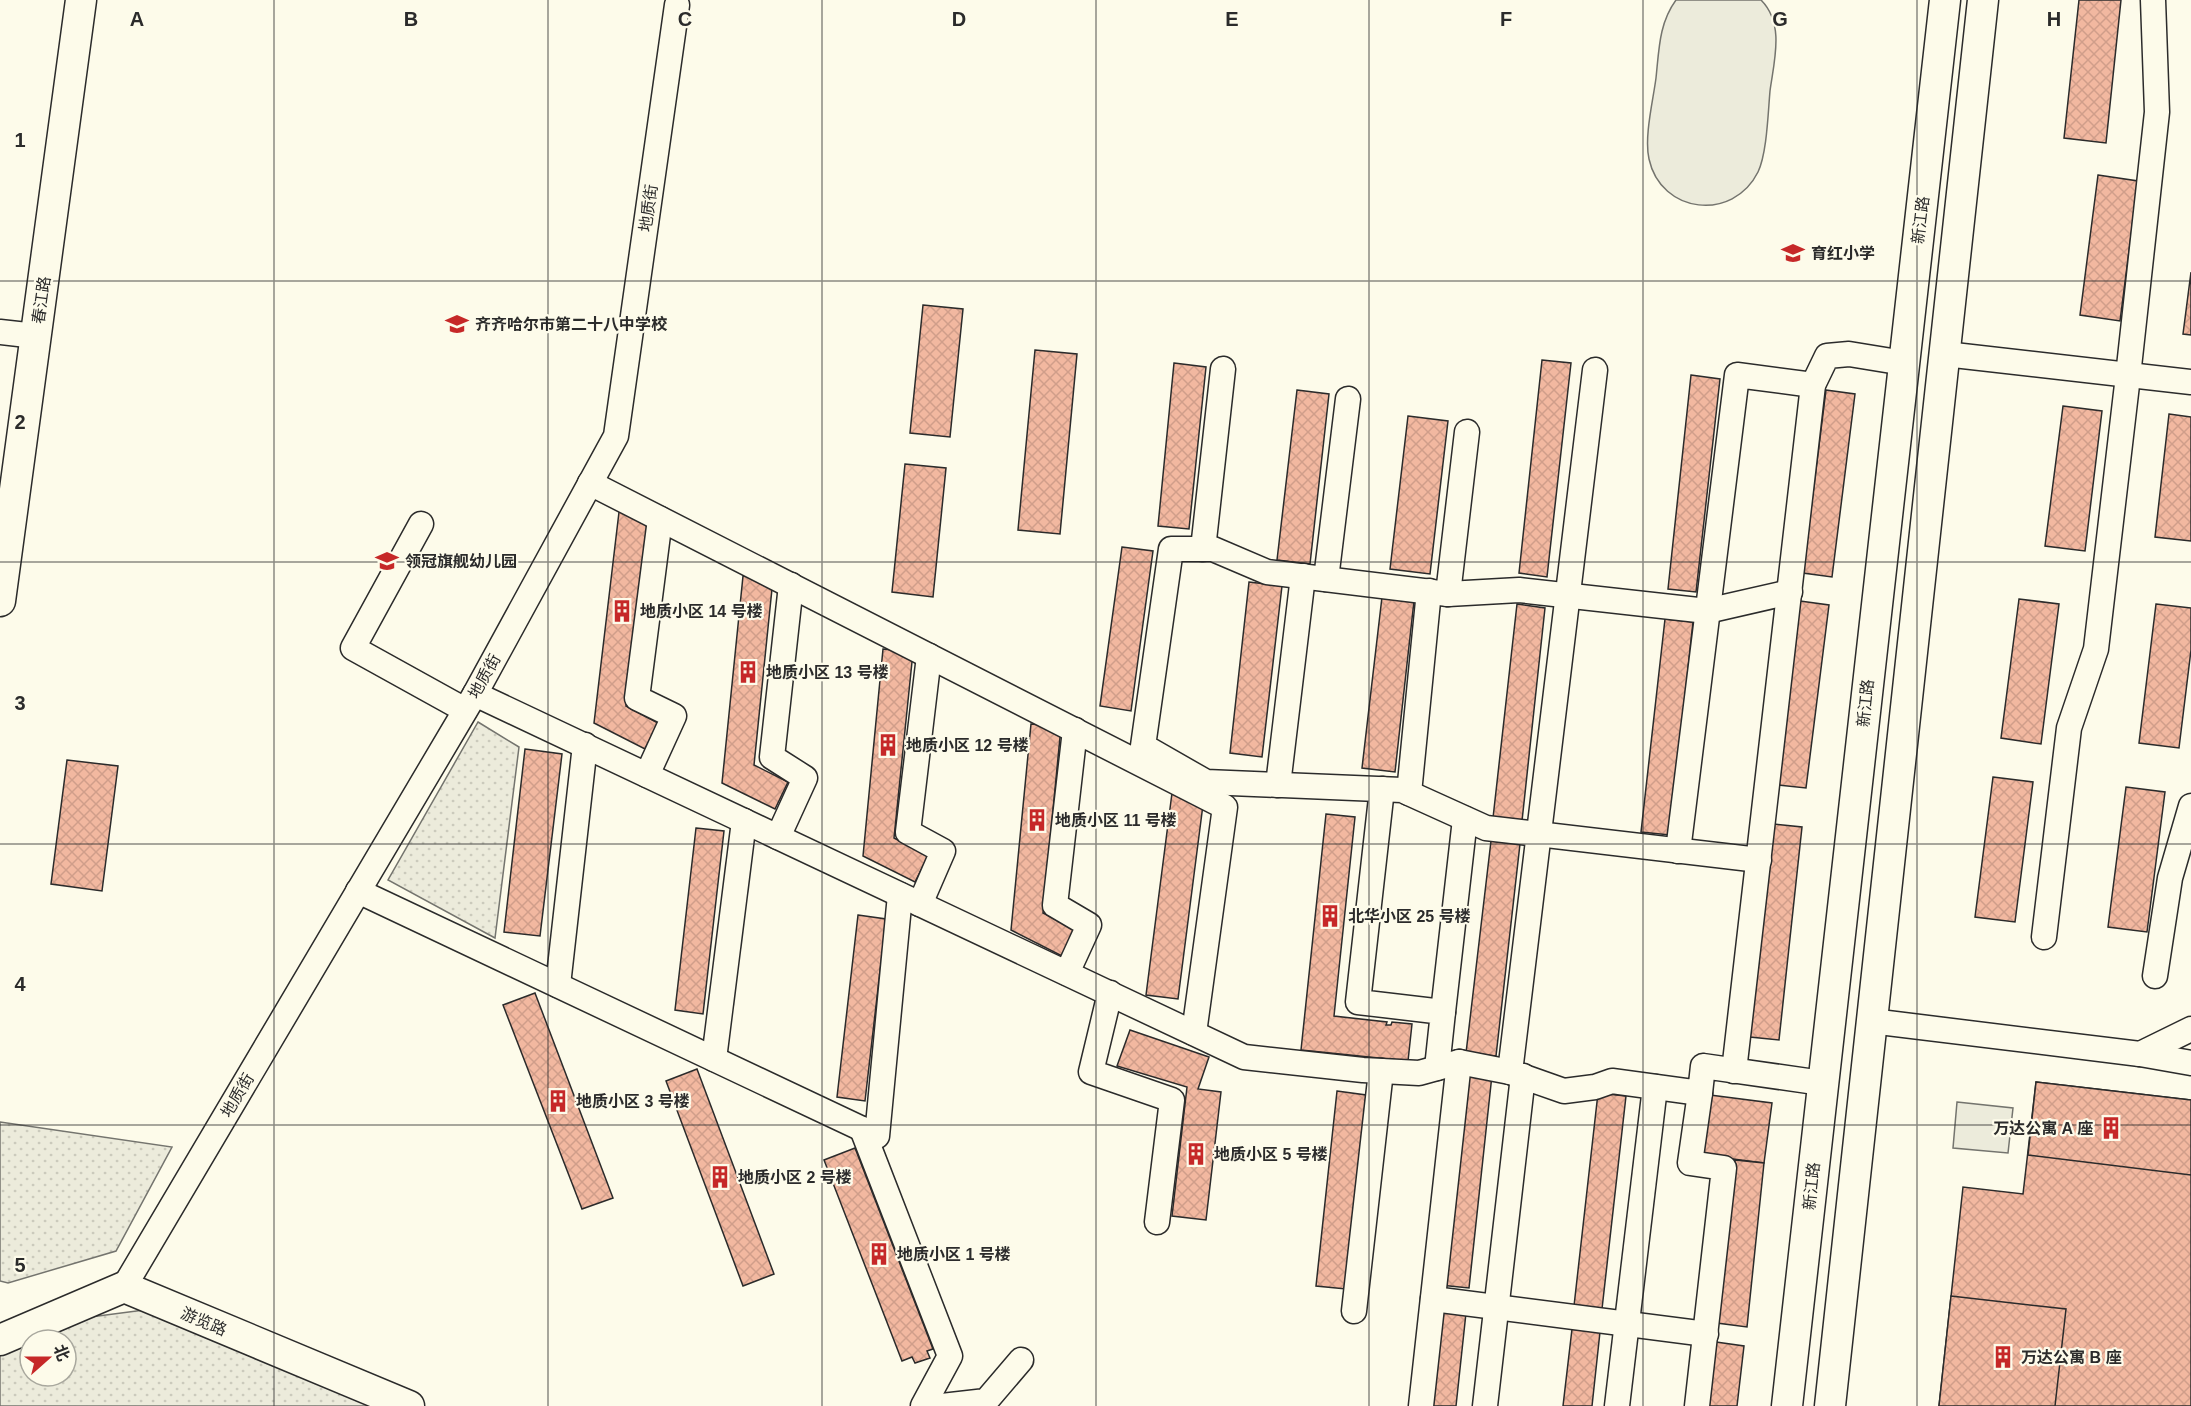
<svg xmlns="http://www.w3.org/2000/svg" width="2191" height="1406" font-family="Helvetica,'Noto Sans SC',sans-serif">
	<style>
		.grass { fill: url(#grass-dots); stroke: #74746e; stroke-width: 1.5; fill-rule: evenodd }
		.pitch { fill: #ecebdb; stroke: #74746e; stroke-width: 1.5 }
		.building { fill: url(#building-cross-hatch); stroke: #2b2b2b; stroke-width: 1.5 }
		.lines { fill: none; stroke-linecap: round; stroke-linejoin: round }
		.minor-casing { stroke: #2b2b2b; stroke-width: 27 }
		.major-casing { stroke: #2b2b2b; stroke-width: 33 }
		.minor { stroke: #fdfbea; stroke-width: 24 }
		.major { stroke: #fdfbea; stroke-width: 30 }
		.grid { fill: none; stroke: #2b2b2b; stroke-width: 1.5; stroke-opacity: 0.55 }
		.labels { text-anchor: middle; stroke-width: 4.5; stroke-linejoin: round; paint-order: stroke }
		.street-label { font-size: 16px; fill: #2b2b2b; stroke: #fdfbea }
		.poi-label { font-size: 16px; font-weight: bold; fill: #2b2b2b; stroke: #fdfbea; text-anchor: start }
		.grid-label { font-size: 20px; text-anchor: middle; font-weight: bold; fill: #2b2b2b; stroke: #fdfbea; stroke-width: 4.5; stroke-linejoin: round; paint-order: stroke }
	</style>
	<defs>
		<pattern id="grass-dots" width="8" height="8" patternUnits="userSpaceOnUse" patternTransform="scale(1.5)"><rect width="8" height="8" fill="#ecebdb"/><path d="M2 2h.1M6 6h.1" fill="none" stroke="#cbcabc" stroke-width="1.8" stroke-linecap="round"/></pattern>
		<pattern id="building-cross-hatch" width="8" height="8" patternUnits="userSpaceOnUse" patternTransform="scale(1.5)"><rect width="8" height="8" fill="#f2b8a0"/><path d="M0 0l8 8M0 8l8-8" fill="none" stroke="#d09e8a"/></pattern>
	</defs>
	<rect width="100%" height="100%" fill="#fdfbea"/>
	<g class="grass">
		<path d="M478,722L519,747L495,938L388,880Z"/>
		<path d="M0,1122L172,1147L116,1251L8,1283L0,1281Z"/>
		<path d="M167,1307L412,1406H0V1348L60,1321ZM30,1340H66V1376H30Z"/>
	</g>
	<g class="pitch">
		<path d="M1676,0H1761C1785,24 1774,61 1770,91C1768,113 1767,153 1758,172C1733,222 1661,214 1649,159C1644,137 1653,101 1656,78C1659,50 1659,23 1676,0Z"/>
		<path d="M1957,1102L2013,1108L2008,1153L1953,1148Z"/>
	</g>
	<g class="building">
		<path d="M2079,0H2121L2106,143L2064,138Z"/>
		<path d="M2098,175L2138,181L2120,321L2080,315Z"/>
		<path d="M2191,272V335L2183,334Z"/>
		<path d="M923,305L963,309L950,437L910,433Z"/>
		<path d="M1035,350L1077,354L1060,534L1018,530Z"/>
		<path d="M1542,360L1571,363L1547,577L1519,573Z"/>
		<path d="M1174,363L1206,367L1189,529L1158,526Z"/>
		<path d="M1691,375L1720,379L1696,592L1668,589Z"/>
		<path d="M1297,390L1329,394L1310,564L1277,560Z"/>
		<path d="M1826,390L1855,394L1832,577L1803,573Z"/>
		<path d="M2063,406L2102,411L2085,551L2045,546Z"/>
		<path d="M2169,414L2191,417V541L2155,537Z"/>
		<path d="M1408,416L1448,421L1430,574L1390,569Z"/>
		<path d="M905,464L946,468L933,597L892,592Z"/>
		<path d="M619,512L649,516L626,706L658,723L645,749L594,723Z"/>
		<path d="M1122,547L1153,551L1131,711L1100,706Z"/>
		<path d="M743,576L773,579L754,765L788,782L775,809L722,783Z"/>
		<path d="M1249,582L1282,586L1262,757L1230,753Z"/>
		<path d="M1382,597L1414,601L1395,772L1362,768Z"/>
		<path d="M2019,599L2059,604L2041,744L2001,738Z"/>
		<path d="M1800,601L1829,605L1806,788L1777,785Z"/>
		<path d="M1517,604L1545,608L1522,821L1493,818Z"/>
		<path d="M2156,604L2191,608V650L2179,748L2139,743Z"/>
		<path d="M1665,619L1693,622L1670,835L1641,832Z"/>
		<path d="M883,649L913,652L894,838L928,856L915,882L863,856Z"/>
		<path d="M1031,724L1061,727L1043,913L1077,930L1064,957L1011,930Z"/>
		<path d="M525,749L562,754L540,936L504,932Z"/>
		<path d="M67,760L118,766L102,891L51,884Z"/>
		<path d="M1993,777L2033,782L2015,922L1975,917Z"/>
		<path d="M2126,787L2165,792L2147,932L2108,927Z"/>
		<path d="M1172,793L1204,797L1178,999L1146,995Z"/>
		<path d="M1326,814L1355,817L1334,1016L1387,1022L1386,1025H1391L1392,1022L1412,1024L1408,1061L1301,1050Z"/>
		<path d="M1774,824L1802,827L1779,1040L1750,1037Z"/>
		<path d="M696,828L724,831L703,1014L675,1010Z"/>
		<path d="M1491,841L1520,844L1496,1056L1466,1053Z"/>
		<path d="M858,915L886,919L865,1101L837,1097Z"/>
		<path d="M535,993L613,1198L582,1209L503,1005Z"/>
		<path d="M1130,1030L1209,1057L1198,1089L1221,1092L1206,1220L1172,1216L1187,1087L1117,1066Z"/>
		<path d="M697,1069L774,1274L743,1286L666,1081Z"/>
		<path d="M1464,1072L1492,1075L1469,1288L1440,1285Z"/>
		<path d="M2036,1082L2191,1100V1406H1939L1963,1187L2023,1194Z"/>
		<path d="M2036,1082L2191,1100V1175L2028,1155Z"/>
		<path d="M1337,1091L1366,1095L1346,1289L1316,1286Z"/>
		<path d="M1598,1093L1626,1096L1602,1309L1574,1306Z"/>
		<path d="M1710,1095L1772,1103L1764,1163L1702,1155Z"/>
		<path d="M855,1148L933,1349L927,1351L930,1358L915,1363L912,1357L902,1361L824,1160Z"/>
		<path d="M1735,1160L1764,1163L1747,1327L1717,1323Z"/>
		<path d="M1951,1296L2066,1309L2055,1406H1939Z"/>
		<path d="M1437,1310L1466,1313L1456,1406H1427Z"/>
		<path d="M1572,1329L1600,1332L1592,1406H1563Z"/>
		<path d="M1716,1342L1744,1346L1737,1406H1709Z"/>
	</g>
	<g class="lines">
		<g class="minor-casing">
			<g id="minor">
				<path d="M0,332L36,336"/>
				<path d="M1945,354L2191,382"/>
				<path d="M590,483L1225,807L1194,1033"/>
				<path d="M421,524L353,648L465,710"/>
				<path d="M1203,549L1223,369"/>
				<path d="M1326,579L1348,399"/>
				<path d="M1448,594L1467,432"/>
				<path d="M475,694L1244,1057L1363,1070L1419,1073L1459,1062L1510,1072L1564,1091L1595,1087L1612,1081L1700,1093L1703,1066L1822,1083"/>
				<path d="M647,775L674,716L637,698L660,519"/>
				<path d="M1278,785L1303,576"/>
				<path d="M1382,789L1358,1002L1443,1012L1437,1068"/>
				<path d="M1409,793L1429,591"/>
				<path d="M778,837L805,778L772,757L791,585"/>
				<path d="M1678,851L1737,375L1813,385"/>
				<path d="M1759,860L1486,828L1402,790L1206,782L1143,746L1171,549H1213L1267,572L1448,594L1519,590L1707,611L1790,592"/>
				<path d="M358,891L877,1136L900,895"/>
				<path d="M920,904L943,851L908,832L929,656"/>
				<path d="M2044,937L2069,728L2096,649L2128,376L2157,112L2153,0"/>
				<path d="M1067,973L1089,925L1055,905L1075,730"/>
				<path d="M2155,976L2170,878L2191,806"/>
				<path d="M558,985L585,745"/>
				<path d="M1110,993L1091,1072L1172,1100L1157,1222"/>
				<path d="M1443,1012L1465,819"/>
				<path d="M1871,1021L2140,1054L2191,1029"/>
				<path d="M2140,1054L2191,1063"/>
				<path d="M714,1059L744,821"/>
				<path d="M1734,1071L1813,385L1827,356L1849,354L1904,363"/>
				<path d="M1510,1072L1595,370"/>
				<path d="M862,1129L950,1356L923,1406"/>
				<path d="M124,1287L475,694L616,436L677,5"/>
				<path d="M1433,1299L1706,1334"/>
				<path d="M1354,1311L1381,1071"/>
				<path d="M942,1406L986,1401L1021,1360"/>
				<path d="M1421,1406L1459,1062"/>
				<path d="M1485,1406L1523,1076"/>
				<path d="M1617,1406L1655,1087"/>
				<path d="M1697,1406L1724,1168L1690,1163L1700,1093"/>
			</g>
		</g>
		<g class="major-casing">
			<g id="major">
				<path d="M0,601L81,0"/>
				<path d="M0,1340L124,1287L409,1406"/>
				<path d="M1787,1406L1945,0"/>
				<path d="M1830,1406L1983,0"/>
			</g>
		</g>
		<use href="#minor" class="minor"/>
		<use href="#major" class="major"/>
	</g>
	<path class="grid" d="M274,0V1406M548,0V1406M822,0V1406M1096,0V1406M1369,0V1406M1643,0V1406M1917,0V1406M0,281H2191M0,562H2191M0,844H2191M0,1125H2191"/>
	<defs>
		<g id="school-bare" transform="scale(1.8)"><path d="M0-5L7-2L0 1L-7-2ZM-4 1L0 2.5L4 1V4Q0 6-4 4Z" fill="#c62828" stroke="#fdfbea" stroke-width="2.5" paint-order="stroke"/></g>
		<g id="building-bare" transform="scale(1.8)"><path d="M-4-6H4V6H1V3H-1V6H-4ZM-2.5-4.3h1.7v1.8h-1.7ZM.8-4.3h1.7v1.8H.8ZM-2.5-1h1.7V.8h-1.7ZM.8-1h1.7V.8H.8Z" fill="#c62828" stroke="#fdfbea" stroke-width="2.5" paint-order="stroke"/></g>
	</defs>
	<g fill-rule="evenodd">
		<use href="#school-bare" x="1793" y="253"/>
		<use href="#school-bare" x="457" y="324"/>
		<use href="#school-bare" x="387" y="561"/>
		<use href="#building-bare" x="622" y="611"/>
		<use href="#building-bare" x="748" y="672"/>
		<use href="#building-bare" x="888" y="745"/>
		<use href="#building-bare" x="1037" y="820"/>
		<use href="#building-bare" x="1330" y="916"/>
		<use href="#building-bare" x="558" y="1101"/>
		<use href="#building-bare" x="2111" y="1128"/>
		<use href="#building-bare" x="1196" y="1154"/>
		<use href="#building-bare" x="720" y="1177"/>
		<use href="#building-bare" x="879" y="1254"/>
		<use href="#building-bare" x="2003" y="1357"/>
	</g>
	<g class="labels">
		<g class="street-label">
			<text transform="translate(648 208) rotate(-82)" y="6">地质街</text>
			<text transform="translate(1920 220) rotate(-83)" y="6">新江路</text>
			<text transform="translate(41 300) rotate(-82)" y="6">春江路</text>
			<text transform="translate(484 676) rotate(-61)" y="6">地质街</text>
			<text transform="translate(1865 703) rotate(-84)" y="6">新江路</text>
			<text transform="translate(237 1095) rotate(-59)" y="6">地质街</text>
			<text transform="translate(1811 1186) rotate(-84)" y="6">新江路</text>
			<text transform="translate(204 1321) rotate(23)" y="6">游览路</text>
		</g>
		<g class="poi-label">
			<text x="1811" y="259">育红小学</text>
			<text x="475" y="330">齐齐哈尔市第二十八中学校</text>
			<text x="405" y="567">领冠旗舰幼儿园</text>
			<text x="640" y="617">地质小区 14 号楼</text>
			<text x="766" y="678">地质小区 13 号楼</text>
			<text x="906" y="751">地质小区 12 号楼</text>
			<text x="1055" y="826">地质小区 11 号楼</text>
			<text x="1348" y="922">北华小区 25 号楼</text>
			<text x="576" y="1107">地质小区 3 号楼</text>
			<text x="2093" y="1134" text-anchor="end">万达公寓 A 座</text>
			<text x="1214" y="1160">地质小区 5 号楼</text>
			<text x="738" y="1183">地质小区 2 号楼</text>
			<text x="897" y="1260">地质小区 1 号楼</text>
			<text x="2021" y="1363">万达公寓 B 座</text>
		</g>
	</g>
	<g class="grid-label">
		<text x="137" y="26">A</text>
		<text x="411" y="26">B</text>
		<text x="685" y="26">C</text>
		<text x="959" y="26">D</text>
		<text x="1232" y="26">E</text>
		<text x="1506" y="26">F</text>
		<text x="1780" y="26">G</text>
		<text x="2054" y="26">H</text>
		<text x="20" y="147">1</text>
		<text x="20" y="429">2</text>
		<text x="20" y="710">3</text>
		<text x="20" y="991">4</text>
		<text x="20" y="1272">5</text>
	</g>
	<g transform="translate(48 1358) rotate(69)"><circle r="28" fill="#fdfbea" stroke="#a9a89e" stroke-width="1.5"/>
	<path d="M0-4.5L10 22L0 15L-10 22Z" fill="#c62828"/>
	<text y="-9" font-size="16" font-weight="bold" text-anchor="middle" fill="#2b2b2b">北</text>
	</g>
</svg>
